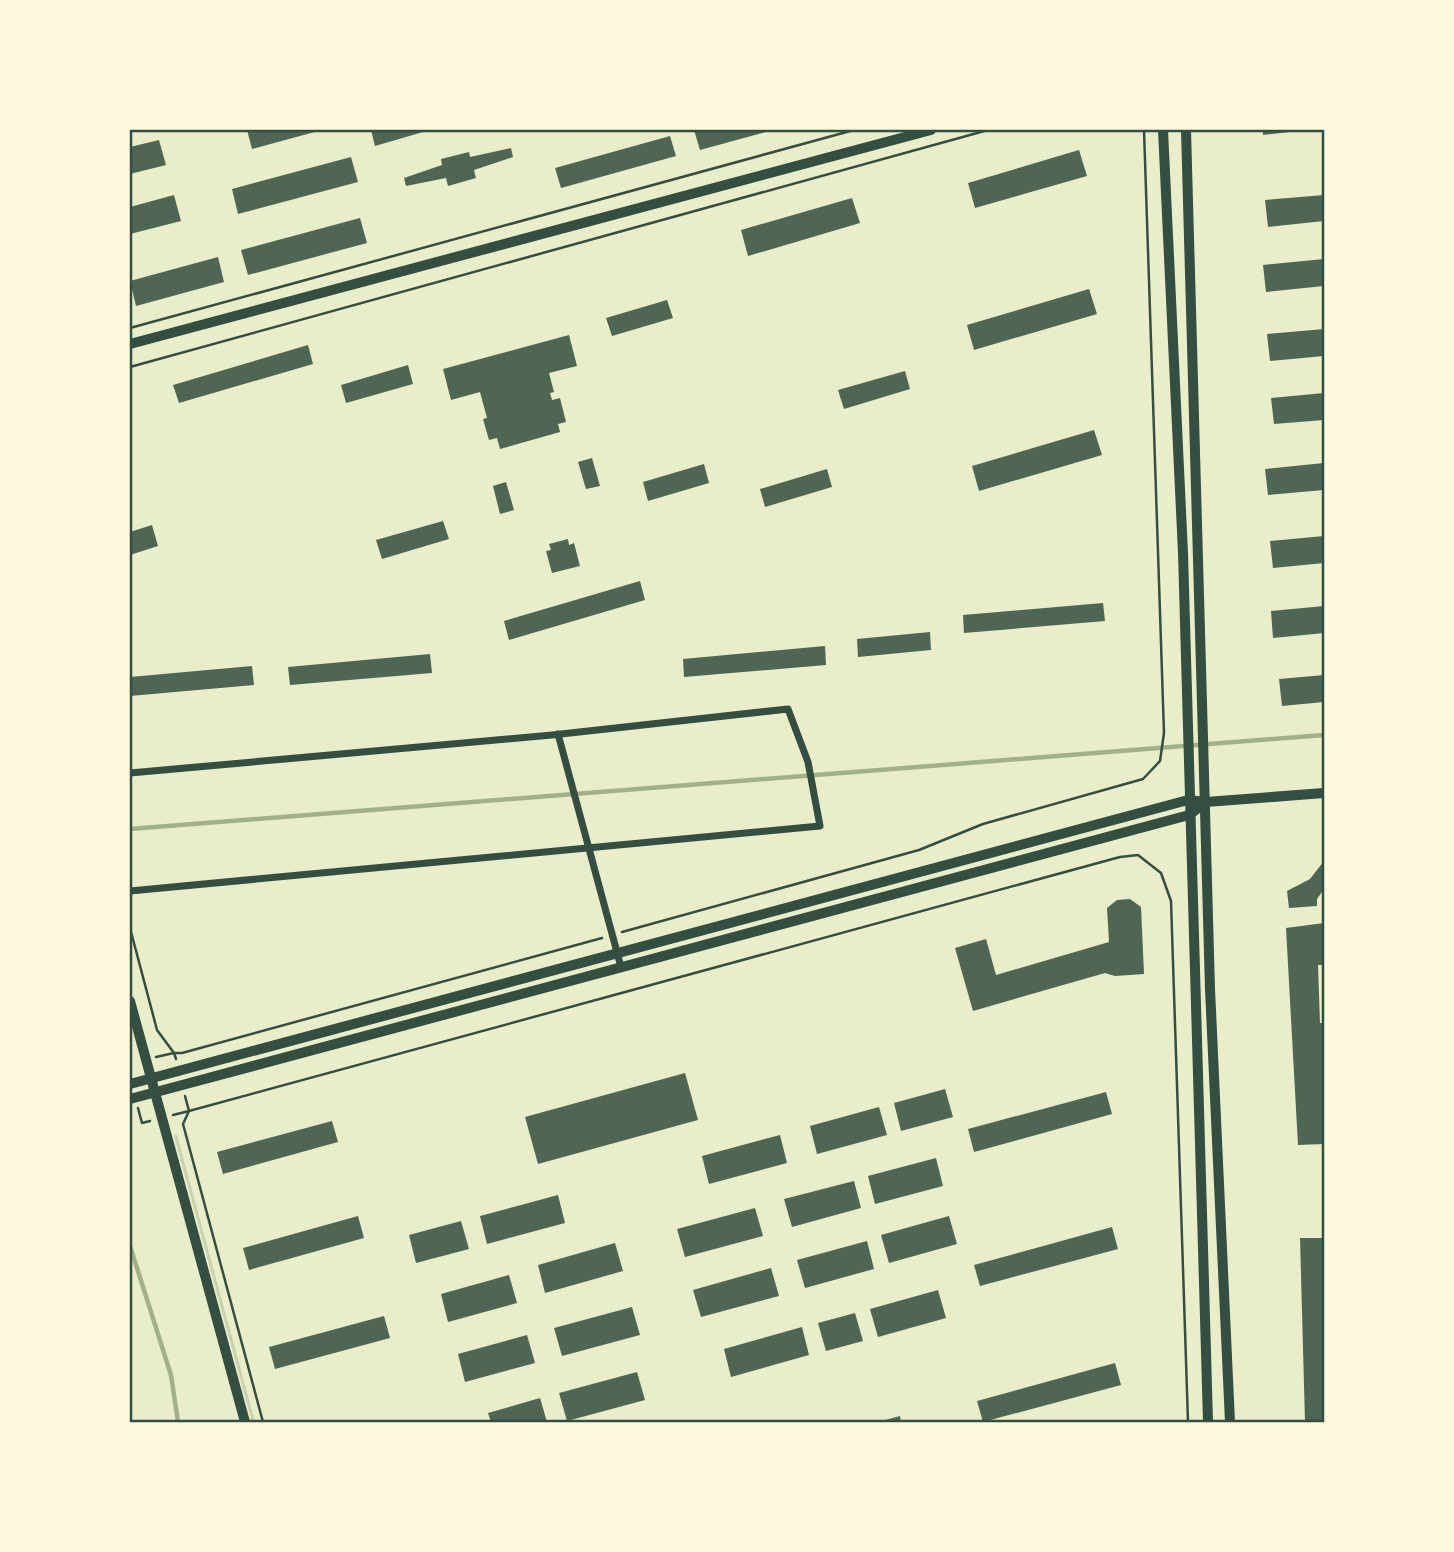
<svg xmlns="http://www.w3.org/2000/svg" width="1454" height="1552" font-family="Poppins,sans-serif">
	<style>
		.green { fill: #cad2ad }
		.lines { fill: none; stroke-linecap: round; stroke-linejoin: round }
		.stream { stroke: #a3b18a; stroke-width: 4.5 }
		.building { fill: #4f6655 }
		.path { stroke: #344e41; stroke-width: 2.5 }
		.minor { stroke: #344e41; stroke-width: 7 }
		.tertiary { stroke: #344e41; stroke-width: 10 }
		.secondary { stroke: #344e41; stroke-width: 10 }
		.neatline { fill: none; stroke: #344e41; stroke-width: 2.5 }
	</style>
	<rect width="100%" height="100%" fill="#e9edc9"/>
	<path class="green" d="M174,1135H177L255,1422H252Z"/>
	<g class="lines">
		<g class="stream">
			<path d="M130,829L1324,735"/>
			<path d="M130,1246L171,1375L178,1422"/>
		</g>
	</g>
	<g class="building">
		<path d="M247,130H322L252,149Z"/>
		<path d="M371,130H430L375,146Z"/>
		<path d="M694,130H773L700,150Z"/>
		<path d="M1263,130H1299V131L1263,135Z"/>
		<path d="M670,136L676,156L561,188L555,168Z"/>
		<path d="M159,140L166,165L130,174V147Z"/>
		<path d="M511,148L513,157L474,170L476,178L448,186L446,178L406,186L404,178L442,165L441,159L469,152L470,157Z"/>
		<path d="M1079,150L1087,176L975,208L968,183Z"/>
		<path d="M351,157L358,182L238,214L232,189Z"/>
		<path d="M174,195L181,221L130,234V207Z"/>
		<path d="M1324,195V221L1268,227L1265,200Z"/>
		<path d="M852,198L860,223L748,256L741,230Z"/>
		<path d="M360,218L367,243L248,275L241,250Z"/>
		<path d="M218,257L224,282L136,306L130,281Z"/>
		<path d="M1324,259V286L1266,292L1263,265Z"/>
		<path d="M1089,289L1097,314L974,350L967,325Z"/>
		<path d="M667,300L673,318L612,336L606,318Z"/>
		<path d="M1324,329V356L1270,361L1267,334Z"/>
		<path d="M569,335L577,366L549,373L554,392L550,393L552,400L560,398L566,422L558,424L560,432L500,449L497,438L489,440L483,419L487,418L480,392L451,400L443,369Z"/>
		<path d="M308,345L313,364L179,403L173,385Z"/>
		<path d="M408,365L413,384L346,403L341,385Z"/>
		<path d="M905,371L910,389L844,409L838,390Z"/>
		<path d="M1324,393V420L1274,424L1271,398Z"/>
		<path d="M1094,430L1102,455L979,491L972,466Z"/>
		<path d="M592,458L600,486L586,489L578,462Z"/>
		<path d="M1324,463V490L1268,495L1265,469Z"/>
		<path d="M704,464L709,483L648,501L643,482Z"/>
		<path d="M827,469L832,487L765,507L760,489Z"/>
		<path d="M506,482L514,510L500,514L493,486Z"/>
		<path d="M443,521L449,539L382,559L376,540Z"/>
		<path d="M152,525L158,546L130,555V532Z"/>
		<path d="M1324,536V563L1273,568L1270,541Z"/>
		<path d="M568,539L569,545L574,543L580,566L552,573L546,551L551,550L549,544Z"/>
		<path d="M640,581L645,600L509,640L504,621Z"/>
		<path d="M1103,603L1105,621L964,633L963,615Z"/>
		<path d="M1324,606V633L1273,638L1271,611Z"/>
		<path d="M930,632L931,650L858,657L857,639Z"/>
		<path d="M825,646L826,665L684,677L683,659Z"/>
		<path d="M430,654L432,673L290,685L288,667Z"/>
		<path d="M252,666L254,685L130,696V677Z"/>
		<path d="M1324,675V702L1282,706L1279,679Z"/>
		<path d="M1324,861V889L1317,899V906L1289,908L1287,891L1310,879Z"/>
		<path d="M1130,899L1141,907L1144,974L1115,976L1105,973L973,1011L955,948L986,939L996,975L1109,942L1107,908L1117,900Z"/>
		<path d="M1324,923V965H1318L1320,1023H1324V1144L1298,1145L1286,928Z"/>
		<path d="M685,1073L698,1120L538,1164L525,1117Z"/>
		<path d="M945,1089L953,1117L901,1131L894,1103Z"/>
		<path d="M1106,1092L1112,1114L974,1152L968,1129Z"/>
		<path d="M879,1107L887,1135L817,1154L810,1126Z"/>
		<path d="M332,1121L338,1142L223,1174L217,1152Z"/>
		<path d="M780,1135L787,1163L709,1184L702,1156Z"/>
		<path d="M936,1158L943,1186L875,1204L868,1176Z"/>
		<path d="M854,1181L861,1208L792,1227L784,1199Z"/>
		<path d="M558,1195L565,1223L487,1244L480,1216Z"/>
		<path d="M755,1208L763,1236L685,1257L677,1229Z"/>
		<path d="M358,1216L364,1238L249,1270L243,1248Z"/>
		<path d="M949,1216L957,1244L889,1263L881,1235Z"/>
		<path d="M461,1221L469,1249L416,1263L409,1235Z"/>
		<path d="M1112,1227L1118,1249L980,1286L974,1265Z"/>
		<path d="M1300,1238H1324V1422H1305Z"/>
		<path d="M867,1241L874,1269L805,1288L797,1260Z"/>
		<path d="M615,1243L623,1271L545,1293L538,1265Z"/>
		<path d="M771,1268L779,1296L701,1317L693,1290Z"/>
		<path d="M509,1275L517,1303L448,1322L441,1294Z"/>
		<path d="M938,1290L946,1318L878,1337L870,1309Z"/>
		<path d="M632,1307L640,1335L562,1356L554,1328Z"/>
		<path d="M855,1313L863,1341L826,1351L818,1323Z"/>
		<path d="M384,1316L390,1338L275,1369L269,1347Z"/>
		<path d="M802,1327L809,1355L731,1377L724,1349Z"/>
		<path d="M527,1335L535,1363L465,1382L458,1354Z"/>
		<path d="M1115,1363L1121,1385L983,1422L977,1401Z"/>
		<path d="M637,1372L645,1400L567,1421L559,1393Z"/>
		<path d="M540,1398L547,1422H491L488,1413Z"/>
		<path d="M900,1416L901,1422H878Z"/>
	</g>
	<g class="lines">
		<g class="path">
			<path d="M130,328L854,130"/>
			<path d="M130,367L988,130"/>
			<path d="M130,928L157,1030L174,1053H182L602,938"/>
			<path d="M622,932L919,850L983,824L1143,779L1160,761L1164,733L1144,130"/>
			<path d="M156,1057L174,1053L176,1059"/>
			<path d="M138,1108L142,1123L150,1121"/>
			<path d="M173,1115L189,1111L185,1096"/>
			<path d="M263,1422L183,1124L189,1111L1120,857L1138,855L1161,873L1171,901L1188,1422"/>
		</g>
		<g class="minor">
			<path d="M558,734L621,967"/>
			<path d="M130,773L552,735L788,709L808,762L820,826L130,891"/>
		</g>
		<g class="tertiary">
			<path d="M130,344L931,130"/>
			<path d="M130,1001L245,1422"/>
			<path d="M130,1084L1188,800L1206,802L1324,793"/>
			<path d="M130,1099L1189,815L1206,802"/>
		</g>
		<g class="secondary">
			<path d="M1163,130L1183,553L1208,1422"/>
			<path d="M1186,130L1210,989L1230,1422"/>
		</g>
	</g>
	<rect width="1454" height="1552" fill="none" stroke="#fefae0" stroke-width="262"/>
	<rect x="131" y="131" width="1192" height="1290" class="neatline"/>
</svg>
